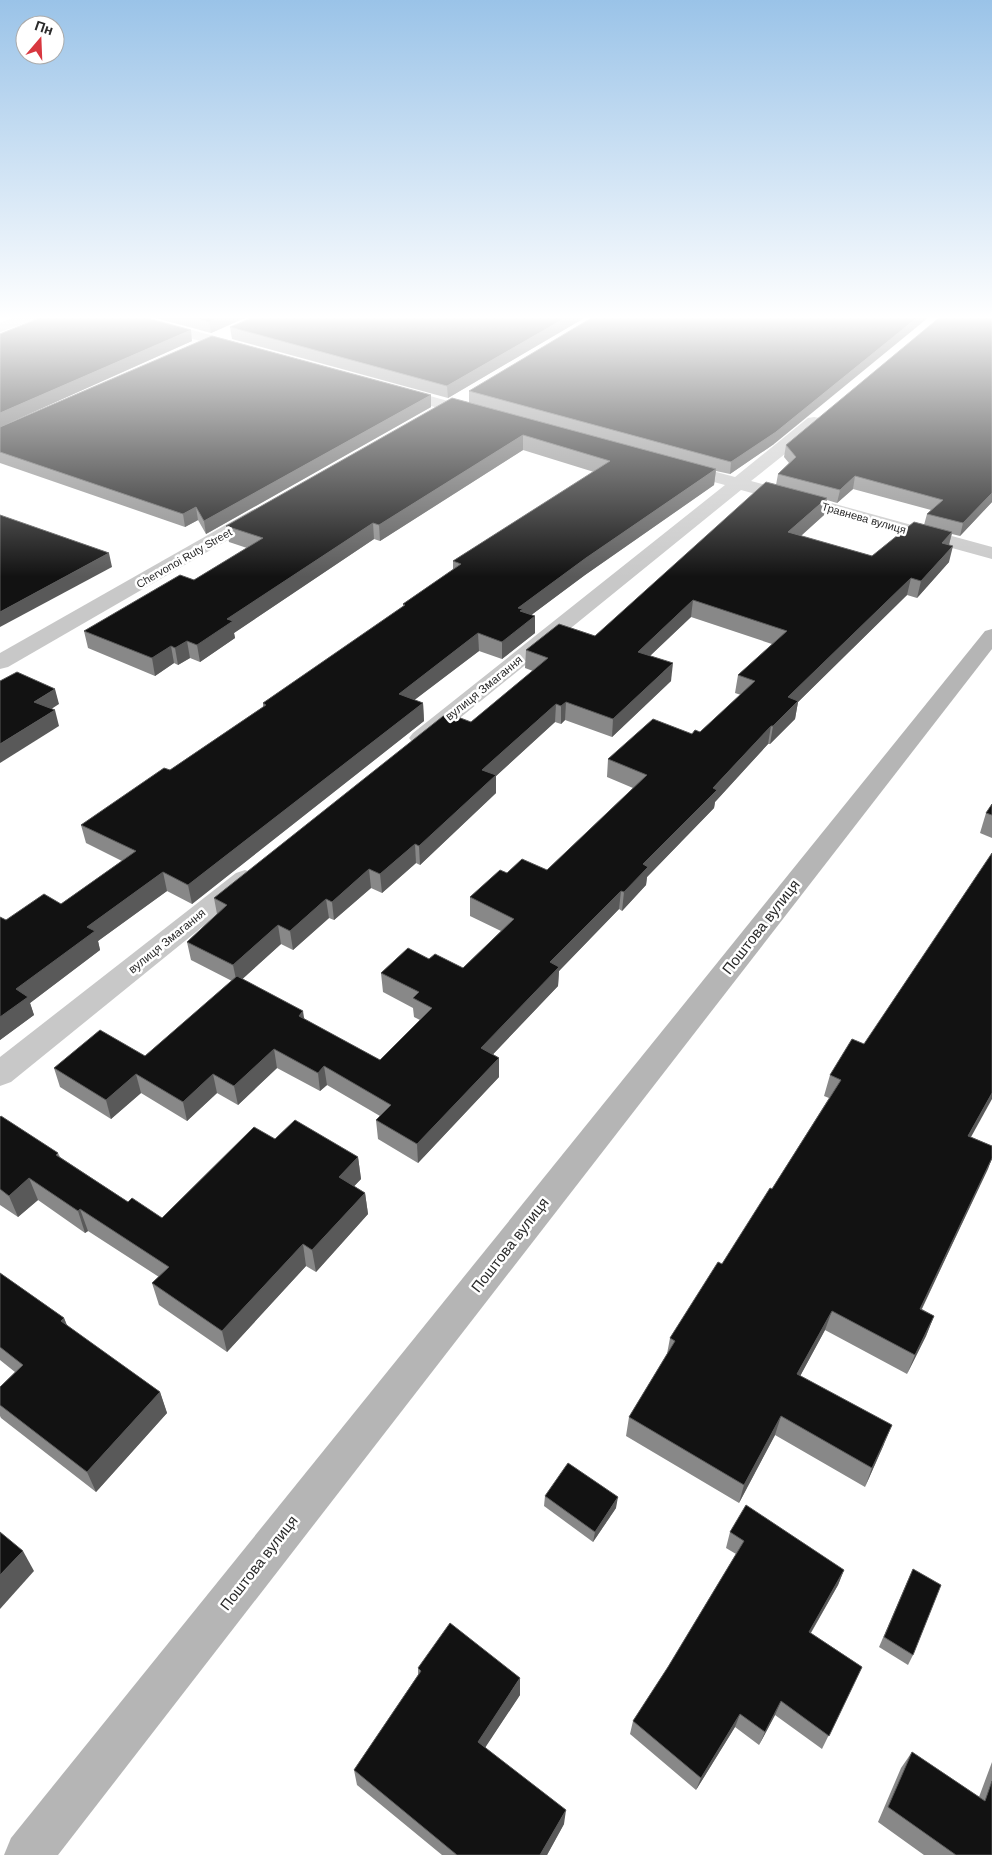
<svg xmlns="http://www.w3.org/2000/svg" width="992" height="1855" font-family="Arial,sans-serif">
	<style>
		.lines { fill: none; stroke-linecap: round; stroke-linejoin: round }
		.street { fill: #c8c8c8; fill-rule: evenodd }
		.secondary { fill: #b5b5b5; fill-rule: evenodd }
		.wall { fill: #888; fill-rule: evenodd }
		.shaded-wall { fill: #595959 }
		.building { fill: #121212; stroke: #595959 }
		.labels { text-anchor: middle; stroke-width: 5; stroke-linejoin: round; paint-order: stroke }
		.far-street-label { font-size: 11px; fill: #2b2b2b; stroke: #fff }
		.street-label { font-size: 12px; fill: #2b2b2b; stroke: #fff }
		.near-street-label { font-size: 15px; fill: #2b2b2b; stroke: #fff }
	</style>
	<rect width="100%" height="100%" fill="#fff"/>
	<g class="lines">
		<g class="street">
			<path d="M15,317H36L34,320L0,332V323Z"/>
			<path d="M120,317H144L247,345L249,348L247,351L242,352L122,320Z"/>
			<path d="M394,386L484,411L486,414L484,417L478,419L388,394L386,391L388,388Z"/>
			<path d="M814,417L820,418L822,422L820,426L751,481L992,547V559L741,490L429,743L421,745L413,743L409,738L413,733L725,485L673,471L670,467L673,463L679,462L735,477L808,418Z"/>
			<path d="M259,508L266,510L268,514L266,518L8,667L0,669V653L252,510Z"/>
			<path d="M245,870L254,873L258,879L254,885L11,1082L0,1086V1057L236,873Z"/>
		</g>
		<path class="secondary" d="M992,629V649L58,1855H4L11,1838L985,631Z"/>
	</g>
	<g class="wall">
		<path d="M152,317H247L211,333Z"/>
		<path d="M586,317L448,398L232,339L230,327Z"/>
		<path d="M992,317V502L960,536L952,534L949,544V562L917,598L907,595L798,702L795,719L770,744H768L715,802L714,808L647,877L646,885L622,911L619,909L559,971L558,986L493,1054L499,1058V1077L418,1163L378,1139L376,1120L380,1116L327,1085L320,1091L277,1068L238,1105L217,1093L187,1121L141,1093L111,1119L60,1087L54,1068L145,1056L232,981L191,960L187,942L217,914L214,898L471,722L533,671L525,668L526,650L595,636L776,485L778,474L789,463L784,457L786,445ZM853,489L931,510L927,514L924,525L872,556L801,536L824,515L827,500L837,503ZM691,617L772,644L738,675L735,693L741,695L700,732L692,734L608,759L607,777L633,788L547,870L507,873L470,897V916L501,931L463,968L429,959L381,973L383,992L413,1008L414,1017L420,1020L380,1060L304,1019L242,979L281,944L293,950L329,918L334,920L371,888L382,893L416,863L420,865L496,793V776L555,722L561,724L565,720L612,737L671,681L650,656Z"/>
		<path d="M0,334L192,341L6,424L431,395V407L206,534L198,520L185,527L0,463Z"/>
		<path d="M469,391L774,444L730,474L716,471L714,485L585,575L531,615L535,633L502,659L479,651L414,700L423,703L424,721L192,904L167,891L98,941L100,950L30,1003L34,1015L0,1040V917L6,920L61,904L122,861L86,843L81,825L170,770L263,707V703L404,607L403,604L453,570V561L594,472L523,450L380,541L374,539L234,633L235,638L200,662L190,658L178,665L174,663L155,676L88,648L84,631L194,580L247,548L229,542L226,526L469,403Z"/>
		<path d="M992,804V838L980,833L986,813Z"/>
		<path d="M830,1075L992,1146V1159L922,1309L934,1316L926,1336L907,1374L825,1330L800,1376L884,1444L865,1487L775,1435L739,1503L626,1436L629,1417L667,1354L670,1338L722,1264L772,1189L829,1098L824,1096Z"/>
		<path d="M0,1117L58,1153L60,1157L128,1202L162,1218L275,1139L358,1157L361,1179L354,1186L365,1193L368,1214L316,1272L306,1266L227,1352L159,1305L152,1283L159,1277L88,1231L85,1233L38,1200L18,1217L0,1205Z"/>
		<path d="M0,1273L64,1318L67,1326L160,1392L167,1413L96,1492L1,1418L0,1416V1387L15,1372L0,1360Z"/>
		<path d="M545,1496L616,1508L593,1542L544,1506Z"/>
		<path d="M730,1532L844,1570L838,1585L811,1633L862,1667L822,1749L775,1715L759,1745L735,1727L696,1790L630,1734L633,1721L668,1667L736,1554L726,1548Z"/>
		<path d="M913,1569V1655L908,1665L879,1647L908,1580Z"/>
		<path d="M418,1668L520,1695L485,1747L564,1824L547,1855H442L357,1785L354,1770L418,1675Z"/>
		<path d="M912,1752L979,1797L992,1762V1855H924L878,1822L901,1768Z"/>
	</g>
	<g class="shaded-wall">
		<path d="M220,317H247L211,333L209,322Z"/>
		<path d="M567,317H586L448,398L447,386Z"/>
		<path d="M918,317H929L774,444L730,474L731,462Z"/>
		<path d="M191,330L192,341L0,427V413Z"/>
		<path d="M431,395V407L206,534L204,521Z"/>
		<path d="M523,435V450L380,541L379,525Z"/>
		<path d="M716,469L714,485L585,575L522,622L535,616V633L502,659V642L518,608L586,558Z"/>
		<path d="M855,476L853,489L837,503L840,490Z"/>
		<path d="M992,493V502L960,536L963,523Z"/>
		<path d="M827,498L824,515L786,549L788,532Z"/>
		<path d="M196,507L198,520L185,527L183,514Z"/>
		<path d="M373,523L374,539L234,633L235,638L200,662L197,645L227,619Z"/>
		<path d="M952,532L948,549L942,543Z"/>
		<path d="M953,546L949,562L917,598L921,581Z"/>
		<path d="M109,553L112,567L0,627V612Z"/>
		<path d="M911,578L907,595L798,702L795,719L770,744L773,726L788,697Z"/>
		<path d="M693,600L691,617L636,669L638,652Z"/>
		<path d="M478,633L479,651L400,711L399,694Z"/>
		<path d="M187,641L190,658L178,665L175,648Z"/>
		<path d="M171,646L174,663L155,676L152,658Z"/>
		<path d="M673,663L671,681L612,737L613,719Z"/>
		<path d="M55,689L59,704L39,717L34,702Z"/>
		<path d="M566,702L565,720L561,724V706Z"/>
		<path d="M423,703L424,721L192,904L188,885Z"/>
		<path d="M556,704L555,722L496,776V793L420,865L419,846L482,770Z"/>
		<path d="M55,710L59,726L0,763V744Z"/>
		<path d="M771,726L768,744L715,802L714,808L647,877L646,885L622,911L624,892L643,864Z"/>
		<path d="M415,844L416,863L382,893L380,874Z"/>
		<path d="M369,869L371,888L334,920L332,902Z"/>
		<path d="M163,872L167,891L98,941L100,950L30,1003L34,1015L0,1040V1017L16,989L87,927Z"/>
		<path d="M621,891L619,909L559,971L558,986L481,1067V1048L550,962Z"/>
		<path d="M326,899L329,918L293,950L290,931Z"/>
		<path d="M278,925L281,944L237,984L233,965Z"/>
		<path d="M303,1011L306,1030L299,1016Z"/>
		<path d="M274,1049L277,1068L238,1105L234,1086Z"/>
		<path d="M499,1058V1077L418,1163L417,1144Z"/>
		<path d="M324,1066L327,1085L320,1091L318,1073Z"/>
		<path d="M136,1074L141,1093L111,1119L106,1100Z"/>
		<path d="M213,1074L217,1093L187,1121L183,1102Z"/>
		<path d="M992,1093V1099L960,1157L968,1136Z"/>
		<path d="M358,1157L361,1179L342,1199L339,1177Z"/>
		<path d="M992,1158L988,1169L912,1329L920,1309Z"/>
		<path d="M29,1178L38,1200L18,1217L9,1196Z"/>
		<path d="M365,1193L368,1214L316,1272L312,1250Z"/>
		<path d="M80,1209L88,1231L85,1233L78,1211Z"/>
		<path d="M303,1244L306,1266L227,1352L222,1331Z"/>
		<path d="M832,1311L825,1330L791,1393L797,1374Z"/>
		<path d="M934,1316L926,1336L907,1374L915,1355Z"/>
		<path d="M64,1318L73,1340L61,1321Z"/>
		<path d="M160,1392L167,1413L96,1492L87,1472Z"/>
		<path d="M781,1416L775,1435L739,1503L744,1485Z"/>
		<path d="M892,1425L884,1444L865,1487L872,1468Z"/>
		<path d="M618,1497L616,1508L593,1542L595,1532Z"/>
		<path d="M23,1551L34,1571L0,1609V1575Z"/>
		<path d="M844,1570L838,1585L803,1646L809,1632Z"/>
		<path d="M520,1678V1695L479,1757L478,1742Z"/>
		<path d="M781,1701L775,1715L759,1745L765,1732Z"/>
		<path d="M740,1714L735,1727L696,1790L701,1778Z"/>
		<path d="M566,1810L564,1824L547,1855H540Z"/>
	</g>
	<g class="building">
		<path d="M42,317H143L191,330L0,413V334Z"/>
		<path d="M192,317H220L209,322Z"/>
		<path d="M254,317H567L447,386L230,327Z"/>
		<path d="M593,317H918L776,432L731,462L469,391Z"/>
		<path d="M940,317H992V493L963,523L927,514L943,500L855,476L840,490L778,474L796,457L786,445Z"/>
		<path d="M212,336L431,395L204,521L196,507L183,514L0,452V427Z"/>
		<path d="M452,398L716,469L586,558L518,608L523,609L520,611L535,616L502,642L478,633L399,694L423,703L188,885L163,872L87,927L95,931L16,989L28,997L0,1017V917L6,920L44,894L61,904L136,851L81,825L164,768L170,770L266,705L263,703L405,605L403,604L461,564L453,561L610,461L523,435L379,525L373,523L227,619L233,621L197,645L187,641L175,648L171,646L152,658L84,631L180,575L194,580L263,538L226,526Z"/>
		<path d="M766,482L827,498L788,532L872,556L914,522L952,532L942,543L953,546L921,581L911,578L788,697L798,701L773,726H771L713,788L717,790L643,864L648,867L624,892L621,891L550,962L559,967L481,1048L499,1058L417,1144L376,1120L391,1105L324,1066L318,1073L274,1049L234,1086L213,1074L183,1102L136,1074L106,1100L54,1068L100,1030L145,1056L237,976L303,1011L299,1016L380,1060L432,1008L413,998L419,992L381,973L408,948L429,959L435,954L463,968L514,919L470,897L500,870L507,873L522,859L547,870L647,775L608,759L653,719L692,734L695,730L700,732L755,681L738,675L787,631L693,600L638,652L673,663L613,719L566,702L561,706L556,704L482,770L496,775L419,846L415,844L380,874L369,869L332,902L326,899L290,931L278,925L233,965L187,942L227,905L214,898L447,713L471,722L548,658L526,650L559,624L595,636Z"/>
		<path d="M0,515L109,553L0,612Z"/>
		<path d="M17,672L55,689L34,702L55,710L0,744V681Z"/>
		<path d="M992,804V815L986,813Z"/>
		<path d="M992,853V1093L968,1136L992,1146V1158L920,1309L934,1316L915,1355L832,1311L797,1374L892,1425L872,1468L781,1416L744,1485L629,1417L675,1341L670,1338L718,1262L722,1264L770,1188L772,1189L841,1080L830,1075L852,1039L864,1044Z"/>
		<path d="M1,1116L58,1153L56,1155L128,1202L132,1198L162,1218L254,1127L275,1139L295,1120L358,1157L339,1177L365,1193L312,1250L303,1244L222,1331L152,1283L169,1267L80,1209L78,1211L29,1178L9,1196L0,1189V1117Z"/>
		<path d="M0,1273L64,1318L61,1321L160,1392L87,1472L0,1405V1387L23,1365L0,1347Z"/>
		<path d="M568,1463L618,1497L595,1532L545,1496Z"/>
		<path d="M746,1505L844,1570L809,1632L862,1667L829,1736L781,1701L765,1732L740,1714L701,1778L633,1721L668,1667L744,1541L730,1532Z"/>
		<path d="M0,1532L23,1551L0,1575Z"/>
		<path d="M913,1569L941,1585L913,1655L884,1637Z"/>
		<path d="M450,1623L520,1678L478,1742L566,1810L540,1855H457L354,1770L421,1671L418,1668Z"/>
		<path d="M912,1752L985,1801L992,1781V1855H956L888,1807Z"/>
	</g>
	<linearGradient id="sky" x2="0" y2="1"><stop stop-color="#9ac3e8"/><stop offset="0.55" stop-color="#fff"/><stop offset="1" stop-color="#fff" stop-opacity="0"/></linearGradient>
	<rect width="992" height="577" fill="url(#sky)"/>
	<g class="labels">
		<g class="far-street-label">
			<text transform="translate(864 518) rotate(16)" y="4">Травнева вулиця</text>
			<text transform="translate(184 558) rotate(-30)" y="4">Chervonoi Ruty Street</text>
		</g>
		<g class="street-label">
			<text transform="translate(484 688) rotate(-39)" y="4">вулиця Змагання</text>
			<text transform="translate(167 941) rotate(-39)" y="4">вулиця Змагання</text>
		</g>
		<g class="near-street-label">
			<text transform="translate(761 927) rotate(-52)" y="5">Поштова вулиця</text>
			<text transform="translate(510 1245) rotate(-52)" y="5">Поштова вулиця</text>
			<text transform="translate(259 1563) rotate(-52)" y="5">Поштова вулиця</text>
		</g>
	</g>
	<g transform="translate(40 40) rotate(19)"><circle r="24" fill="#ffffff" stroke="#aaaaaa"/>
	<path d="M0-4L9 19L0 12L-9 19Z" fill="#d8373f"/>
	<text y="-8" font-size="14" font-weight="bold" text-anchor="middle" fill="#2b2b2b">Пн</text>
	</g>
</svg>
